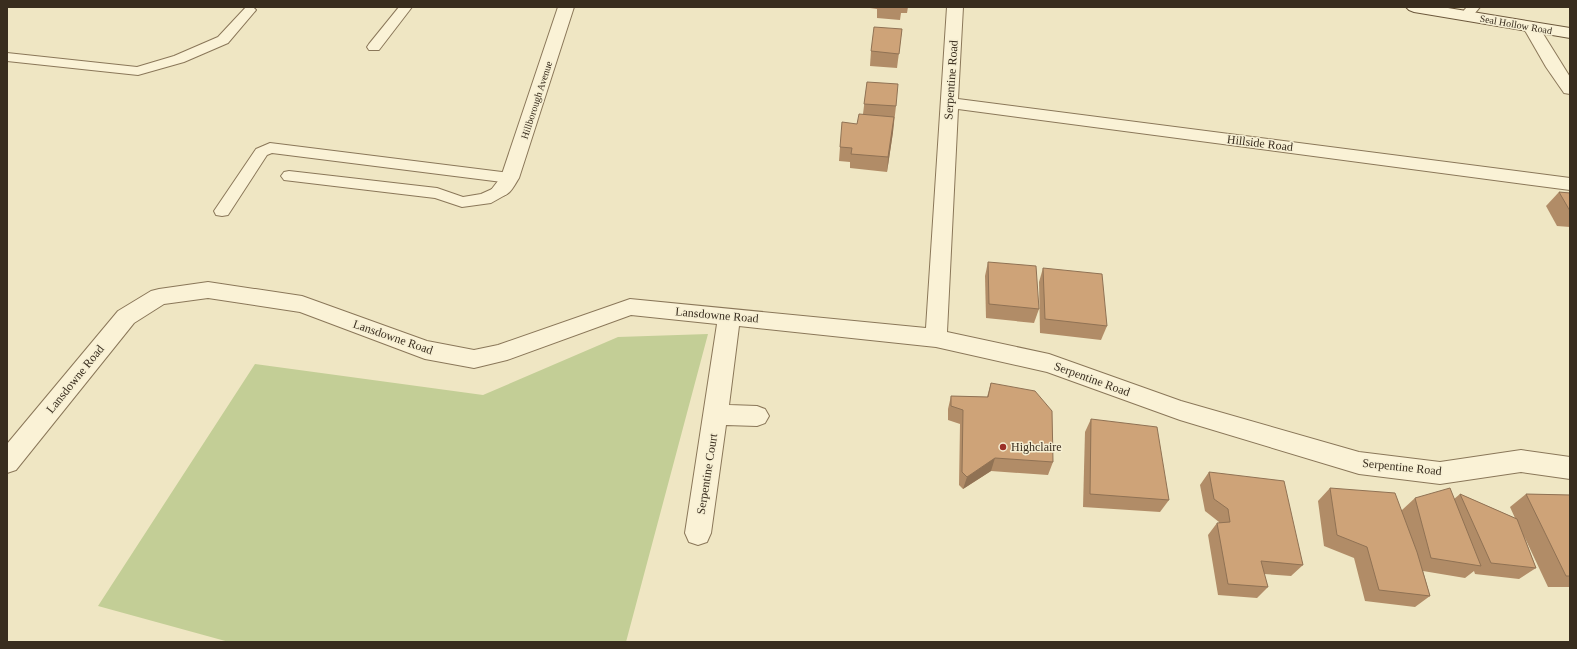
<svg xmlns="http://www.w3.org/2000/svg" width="1577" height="649" font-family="Georgia,serif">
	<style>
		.green { fill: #c3ce96 }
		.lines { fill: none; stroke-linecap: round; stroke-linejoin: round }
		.lane-casing { stroke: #8a7759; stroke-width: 2 }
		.street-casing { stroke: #8a7759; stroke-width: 2 }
		.secondary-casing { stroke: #6c583c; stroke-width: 2 }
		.lane { fill: #faf2d6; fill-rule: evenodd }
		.street { fill: #faf2d6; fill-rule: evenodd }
		.secondary { fill: #faf2d6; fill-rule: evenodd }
		.wall { fill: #b18c67 }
		.shaded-wall { fill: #907254 }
		.building { fill: #cea378; stroke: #907254 }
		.poi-dot { fill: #9b3027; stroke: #f6efd3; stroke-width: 1.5 }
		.labels { text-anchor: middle; stroke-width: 3; stroke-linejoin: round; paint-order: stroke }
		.far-street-label { font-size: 10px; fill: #392d1e; stroke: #f6efd3 }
		.street-label { font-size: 12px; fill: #392d1e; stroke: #f6efd3 }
		.poi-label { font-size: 12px; fill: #392d1e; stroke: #f6efd3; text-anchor: start }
	</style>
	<rect width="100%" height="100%" fill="#efe6c3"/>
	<path class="green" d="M708,334L626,642H229L98,606L255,364L483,395L618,337Z"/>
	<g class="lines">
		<g class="lane-casing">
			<g id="lane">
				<path d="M246,7H253L256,10L228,43L184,62L138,75L7,61V53L137,67L174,56L218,37Z"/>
				<path d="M399,7H412L379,50H369L367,47L369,44Z"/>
				<path d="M1467,7H1480L1475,13L1473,19H1465C1461,14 1463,11 1467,7Z"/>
				<path d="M270,143L510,173L515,174L518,178L515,182L510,183L272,153L267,155L228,215L222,216L216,215L214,211L256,149Z"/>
				<path d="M289,171L437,188L463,197L481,194L501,185L507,186L509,190L507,194L491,203L462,207L435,198L284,180L281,176L284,172Z"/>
			</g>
		</g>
		<g class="street-casing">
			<g id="street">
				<path d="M558,7H574L519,178C512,189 509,199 494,195L491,190L501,177Z"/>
				<path d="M947,7H963L958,99L1570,178V190L958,109L947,332L1049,354L1181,401L1359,452L1440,462L1521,450L1570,457V479L1521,472L1440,484L1359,474L1180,420L1047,372L936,347L739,326L729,405L757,406L765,409L769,416L765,423L757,426L726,425L711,533L707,542L698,545L689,542L685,533L717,324L631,315L507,360L474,368L425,359L300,312L208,298L164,304L134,323L16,470L7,473V444L118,311L151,291L159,289L208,282L302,296L427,341L474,350L498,345L630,299L926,328Z"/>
				<path d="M1531,22L1537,24L1570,77V94L1564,93L1546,67L1523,27L1525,24Z"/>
			</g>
		</g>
		<g class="secondary-casing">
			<path id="secondary" d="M1406,7H1442L1570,28V38L1414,12L1409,10Z"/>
		</g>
		<use href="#lane" class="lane"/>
		<use href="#street" class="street"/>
		<use href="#secondary" class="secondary"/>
	</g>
	<g class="wall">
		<path d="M870,7H908L907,13H901L900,20L877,18V9L870,8Z"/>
		<path d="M902,29L897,68L870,66L871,51Z"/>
		<path d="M867,82L896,106L893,132L887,172L850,168V162L839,161L840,147L857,124L863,114Z"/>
		<path d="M1559,192L1570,193V227L1557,226L1546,206Z"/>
		<path d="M988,262L1039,309L1034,323L986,318L985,276Z"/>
		<path d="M1043,268L1107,326L1101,340L1040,333L1039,282Z"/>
		<path d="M991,383L1053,462L1048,475L991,471L963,489L959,485L960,424L948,420V409L951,396L987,397Z"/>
		<path d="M1091,419L1169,500L1160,512L1083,507L1085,432Z"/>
		<path d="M1209,472L1303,565L1291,576L1264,574L1268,587L1257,598L1218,595L1208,535L1217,523H1219V522L1205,511L1200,485Z"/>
		<path d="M1330,488L1402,510L1415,498L1454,499L1460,494L1515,518L1510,507L1526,494L1570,495V587H1548L1524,536L1536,568L1519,579L1475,574L1474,571L1465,578L1423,571L1430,596L1415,607L1365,601L1354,558L1324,546L1318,501Z"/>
	</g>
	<g class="shaded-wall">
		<path d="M894,117L893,132L887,172L888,157Z"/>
		<path d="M995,458L991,471L963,489L967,477Z"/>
	</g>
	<g class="building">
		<path d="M874,27L902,29L899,54L871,51Z"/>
		<path d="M867,82L898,84L896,106L864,104Z"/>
		<path d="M859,114L894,117L888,157L851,154L852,148L840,147L842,122L857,124Z"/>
		<path d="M1559,192L1570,193V211Z"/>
		<path d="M988,262L1036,266L1039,309L989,304Z"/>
		<path d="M1043,268L1102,274L1107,326L1045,319Z"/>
		<path d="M991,383L1035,391L1052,411L1053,462L995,458L967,477L962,472L963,410L951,406V396L988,397Z"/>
		<path d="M1091,419L1157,427L1169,500L1090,494Z"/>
		<path d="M1209,472L1284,481L1303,565L1261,561L1268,587L1228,584L1217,523L1230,522L1228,509L1214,499Z"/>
		<path d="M1330,488L1395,493L1417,552L1430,596L1379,590L1367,547L1337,535Z"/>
		<path d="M1450,488L1481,566L1431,558L1415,498Z"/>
		<path d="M1460,494L1517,519L1536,568L1491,563Z"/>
		<path d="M1526,494L1570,495V576H1566Z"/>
	</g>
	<circle class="poi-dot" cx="1003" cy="447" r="4"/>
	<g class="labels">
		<g class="far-street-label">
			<text transform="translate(1516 24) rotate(10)" y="4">Seal Hollow Road</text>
			<text transform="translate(536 100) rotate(-72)" y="4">Hillborough Avenue</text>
		</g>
		<g class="street-label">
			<text transform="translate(951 80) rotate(-86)" y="4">Serpentine Road</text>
			<text transform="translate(1260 143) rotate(7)" y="4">Hillside Road</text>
			<text transform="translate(717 315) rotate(5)" y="4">Lansdowne Road</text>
			<text transform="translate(393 337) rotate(19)" y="4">Lansdowne Road</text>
			<text transform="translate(75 379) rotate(-51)" y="4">Lansdowne Road</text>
			<text transform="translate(1092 379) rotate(20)" y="4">Serpentine Road</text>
			<text transform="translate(1402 467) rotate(6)" y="4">Serpentine Road</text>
			<text transform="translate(707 474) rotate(-81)" y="4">Serpentine Court</text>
		</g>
		<g class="poi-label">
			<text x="1011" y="451">Highclaire</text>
		</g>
	</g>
	<rect width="1577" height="649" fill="none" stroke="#392d1e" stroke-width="16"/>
</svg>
